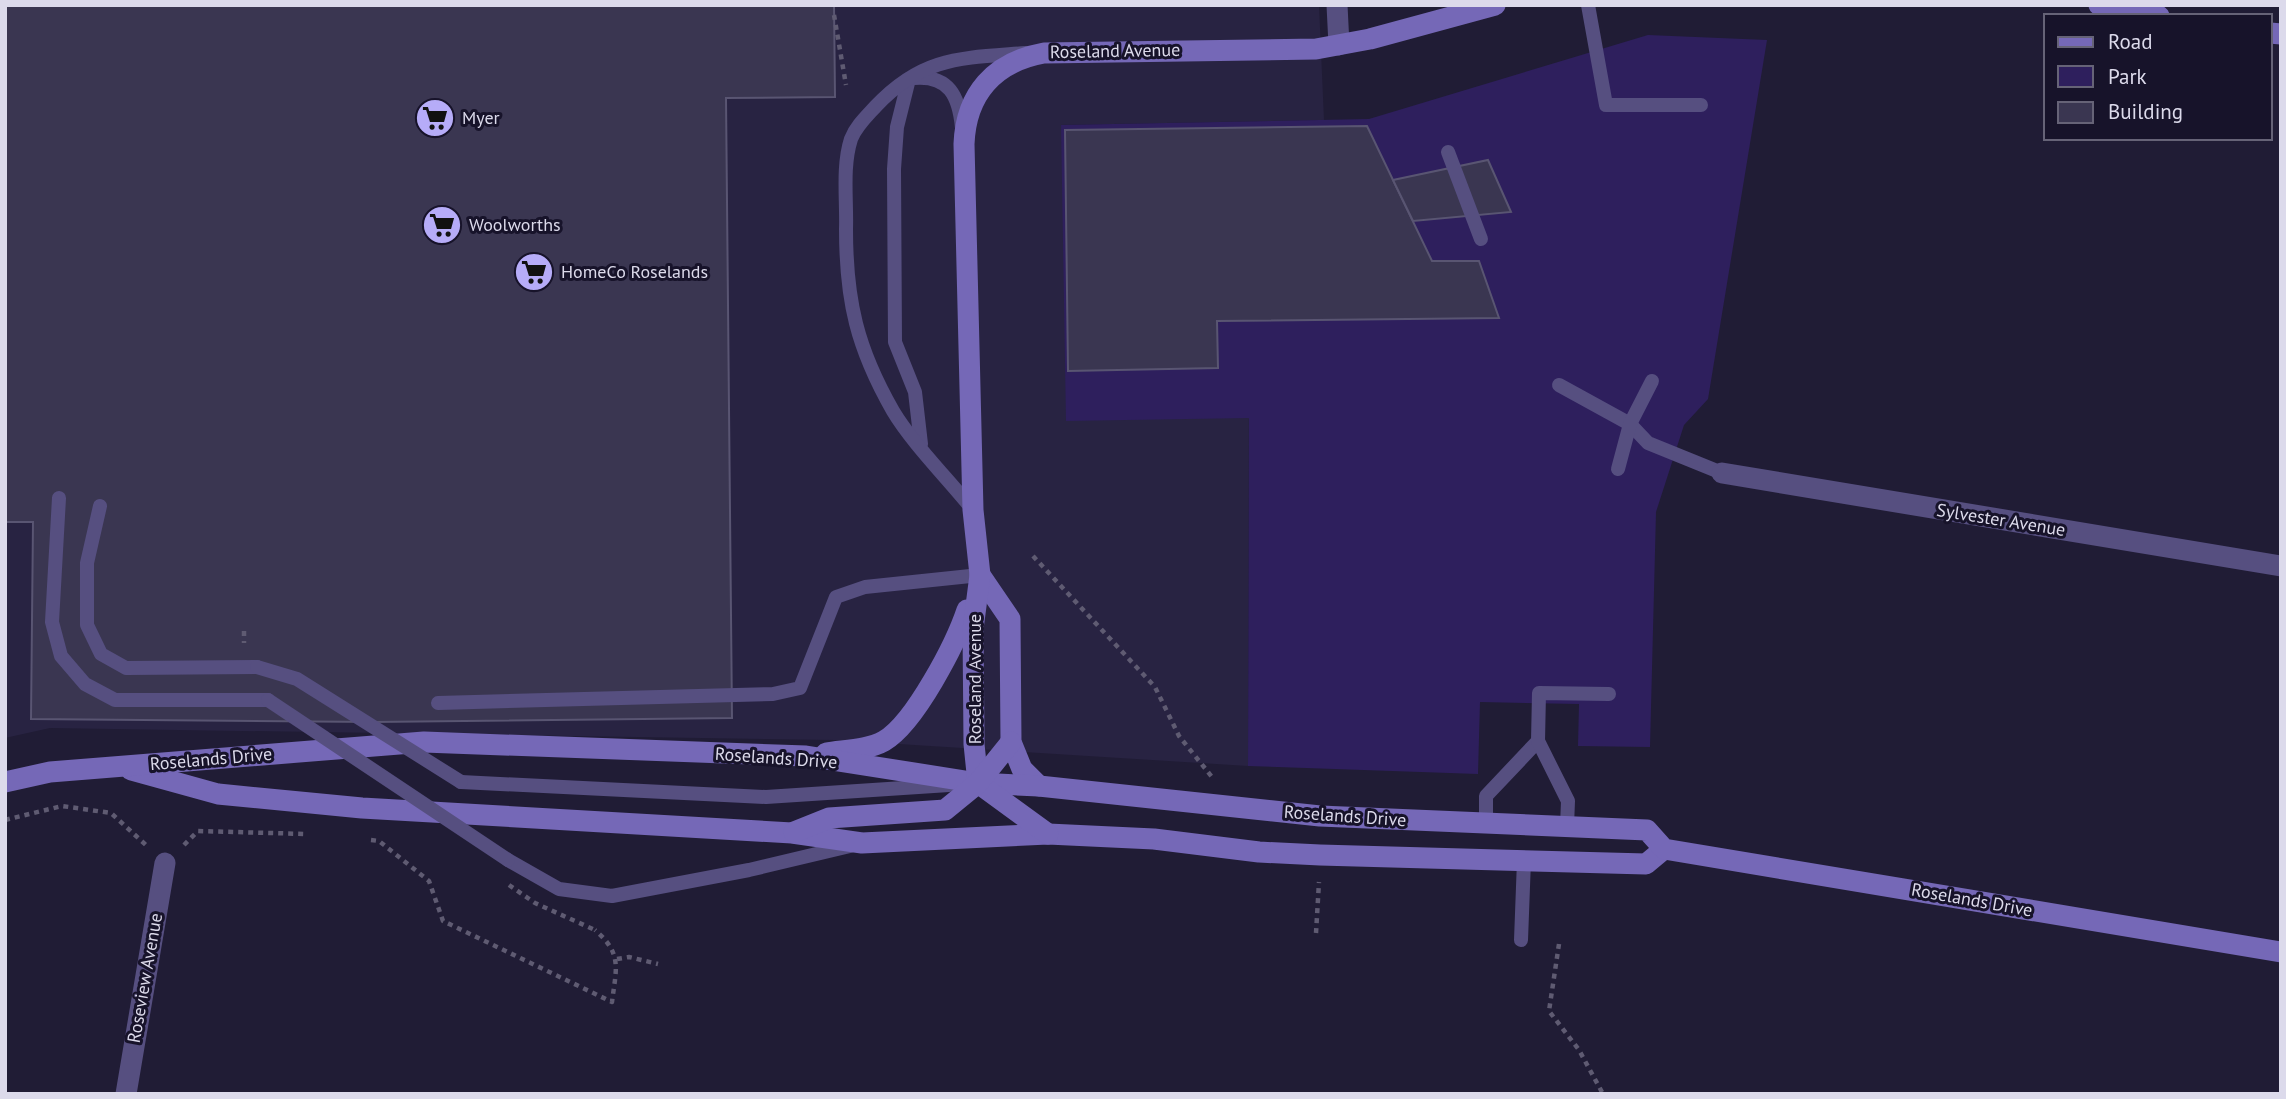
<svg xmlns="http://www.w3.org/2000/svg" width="2286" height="1099" font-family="'PT Sans',sans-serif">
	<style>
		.built { fill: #282342 }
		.green { fill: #2e1f5d }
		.building { fill: #3a3651; stroke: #595572; stroke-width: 2 }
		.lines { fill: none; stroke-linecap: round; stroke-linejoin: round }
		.path { stroke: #5f5b72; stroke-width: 4.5; stroke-dasharray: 5 5; stroke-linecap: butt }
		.lane { stroke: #564f80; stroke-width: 14 }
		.street { stroke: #564f80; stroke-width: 21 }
		.secondary { stroke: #7568b7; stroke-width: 21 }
		.path-bridge { stroke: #5f5b72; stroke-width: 4.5; stroke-dasharray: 5 5; stroke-linecap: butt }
		.lane-bridge { stroke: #564f80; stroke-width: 14 }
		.labels { text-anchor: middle; stroke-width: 6; stroke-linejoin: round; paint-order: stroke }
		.street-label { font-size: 18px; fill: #dcdaeb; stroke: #17132a }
		.poi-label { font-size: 18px; fill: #dcdaeb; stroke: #17132a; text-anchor: start }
	</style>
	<rect width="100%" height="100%" fill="#201c35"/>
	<path class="built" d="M5,5H1319L1324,120L1061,125L1249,418L1248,766L835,740L50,728L5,738Z"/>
	<path class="green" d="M1648,35L1767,40L1708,399L1684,425L1656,512L1650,747L1578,746L1579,704L1480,702L1478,774L1248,766L1249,418L1066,421L1061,125L1369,119Z"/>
	<g class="building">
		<path d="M5,5H834L835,97L726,98L732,718L373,722L31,719L33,522H5Z"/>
		<path d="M1367,126L1432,261H1479L1499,318L1217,321L1218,368L1068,371L1065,130Z"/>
		<path d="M1488,160L1511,212L1413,221L1393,180Z"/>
	</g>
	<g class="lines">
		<g class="path">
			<path d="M834,15L846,85"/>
			<path d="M1033,556L1155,687L1179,736L1212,777"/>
			<path d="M244,631V643"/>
			<path d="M5,820L62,806L111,813L147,846"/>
			<path d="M371,840L379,841L429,881L443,921L612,1002C616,969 623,954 595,930"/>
			<path d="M184,845L198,831L306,834"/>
			<path d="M1316,933L1319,882"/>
			<path d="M1559,944L1549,1011L1579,1050L1603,1094"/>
			<path d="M617,959L629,957L658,964"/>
		</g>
		<g class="lane">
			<path d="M1588,5L1606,105H1701"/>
			<path d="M914,78C949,75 959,96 962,128"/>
			<path d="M909,79L897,127L894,169L895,342L915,392L921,444"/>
			<path d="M1448,152L1481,239"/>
			<path d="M1559,385L1630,424L1648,443L1722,473"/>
			<path d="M1618,469L1630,424L1652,381"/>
			<path d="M59,498L52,622L61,656L85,684L115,700H268"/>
			<path d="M100,506L87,563V625L101,654L126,668L257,667"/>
			<path d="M973,510C949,480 912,443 893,411C857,348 846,301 846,229C847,201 842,167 851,139C856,126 867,116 876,106C923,56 962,58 1026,53"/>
			<path d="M438,703L773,694L800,688L836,597L865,587L980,575"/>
			<path d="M461,782L766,797L949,785"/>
			<path d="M1486,823V796L1538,741"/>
			<path d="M1567,826L1568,801L1538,741L1539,693L1609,694"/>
			<path d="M508,860L559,889L612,896L749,870L850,846"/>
			<path d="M1521,940L1524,860"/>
		</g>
		<g class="street">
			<path d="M1337,5L1339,45"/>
			<path d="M1722,473L2281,566"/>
			<path d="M126,1094L165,863"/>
		</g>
		<g class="secondary">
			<path d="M2099,5L2159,16"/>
			<path d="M2270,33L2281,34"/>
			<path d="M980,575L1010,619L1011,742L1022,769L1039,786"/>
			<path d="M826,753C844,750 868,750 884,741C915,723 956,643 967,610"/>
			<path d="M131,770L218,794L362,808L792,833L862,843L1048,834L1154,839L1259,852L1320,855L1646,864L1664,849"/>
			<path d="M5,782L50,772L424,742L806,756L978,783L1039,786L1320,816L1647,830L1664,849L2281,952"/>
			<path d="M978,783L974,744L973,629L980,575L973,510L964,144C966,94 994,62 1044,53L1316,49L1370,39L1495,5"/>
			<path d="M978,783L1048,834"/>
			<path d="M794,832L829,818L945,810L978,783L1011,742"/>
		</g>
		<path class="path-bridge" d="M509,885L535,903L595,930"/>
		<g class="lane-bridge">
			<path d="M257,667L297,679L461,782"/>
			<path d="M268,700L508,860"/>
		</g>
	</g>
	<defs>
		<g id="supermarket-disc" transform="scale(2.0125)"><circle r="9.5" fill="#b6acf8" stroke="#17132a"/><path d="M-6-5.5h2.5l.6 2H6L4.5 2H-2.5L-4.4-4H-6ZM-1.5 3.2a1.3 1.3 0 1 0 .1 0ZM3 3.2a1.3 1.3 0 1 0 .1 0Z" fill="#111"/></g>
	</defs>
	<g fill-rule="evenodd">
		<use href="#supermarket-disc" x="435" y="118"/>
		<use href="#supermarket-disc" x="442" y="225"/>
		<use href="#supermarket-disc" x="534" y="272"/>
	</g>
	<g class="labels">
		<g class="street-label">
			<text transform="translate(1115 51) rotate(-1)" y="6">Roseland Avenue</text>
			<text transform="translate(2001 520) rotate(9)" y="6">Sylvester Avenue</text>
			<text transform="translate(975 679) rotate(-90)" y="6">Roseland Avenue</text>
			<text transform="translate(776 758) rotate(4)" y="6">Roselands Drive</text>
			<text transform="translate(211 759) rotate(-5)" y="6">Roselands Drive</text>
			<text transform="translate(1345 816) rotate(4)" y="6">Roselands Drive</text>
			<text transform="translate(1972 900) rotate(10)" y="6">Roselands Drive</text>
			<text transform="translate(145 978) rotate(-80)" y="6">Roseview Avenue</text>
		</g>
		<g class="poi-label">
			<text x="462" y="124">Myer</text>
			<text x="469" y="231">Woolworths</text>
			<text x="561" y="278">HomeCo Roselands</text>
		</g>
	</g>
	<rect width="2286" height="1099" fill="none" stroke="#dcdaeb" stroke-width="14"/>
	<rect x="2044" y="14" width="228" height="126" fill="#17132a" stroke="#666377" stroke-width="2"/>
	<rect x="2058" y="37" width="35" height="10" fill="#7568b7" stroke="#666377" stroke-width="2"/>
	<text x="2108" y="49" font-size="21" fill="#dcdaeb">Road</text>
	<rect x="2058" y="66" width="35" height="21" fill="#2e1f5d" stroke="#666377" stroke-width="2"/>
	<text x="2108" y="84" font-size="21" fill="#dcdaeb">Park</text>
	<rect x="2058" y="102" width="35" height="21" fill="#3a3651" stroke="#666377" stroke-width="2"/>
	<text x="2108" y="119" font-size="21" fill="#dcdaeb">Building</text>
</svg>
